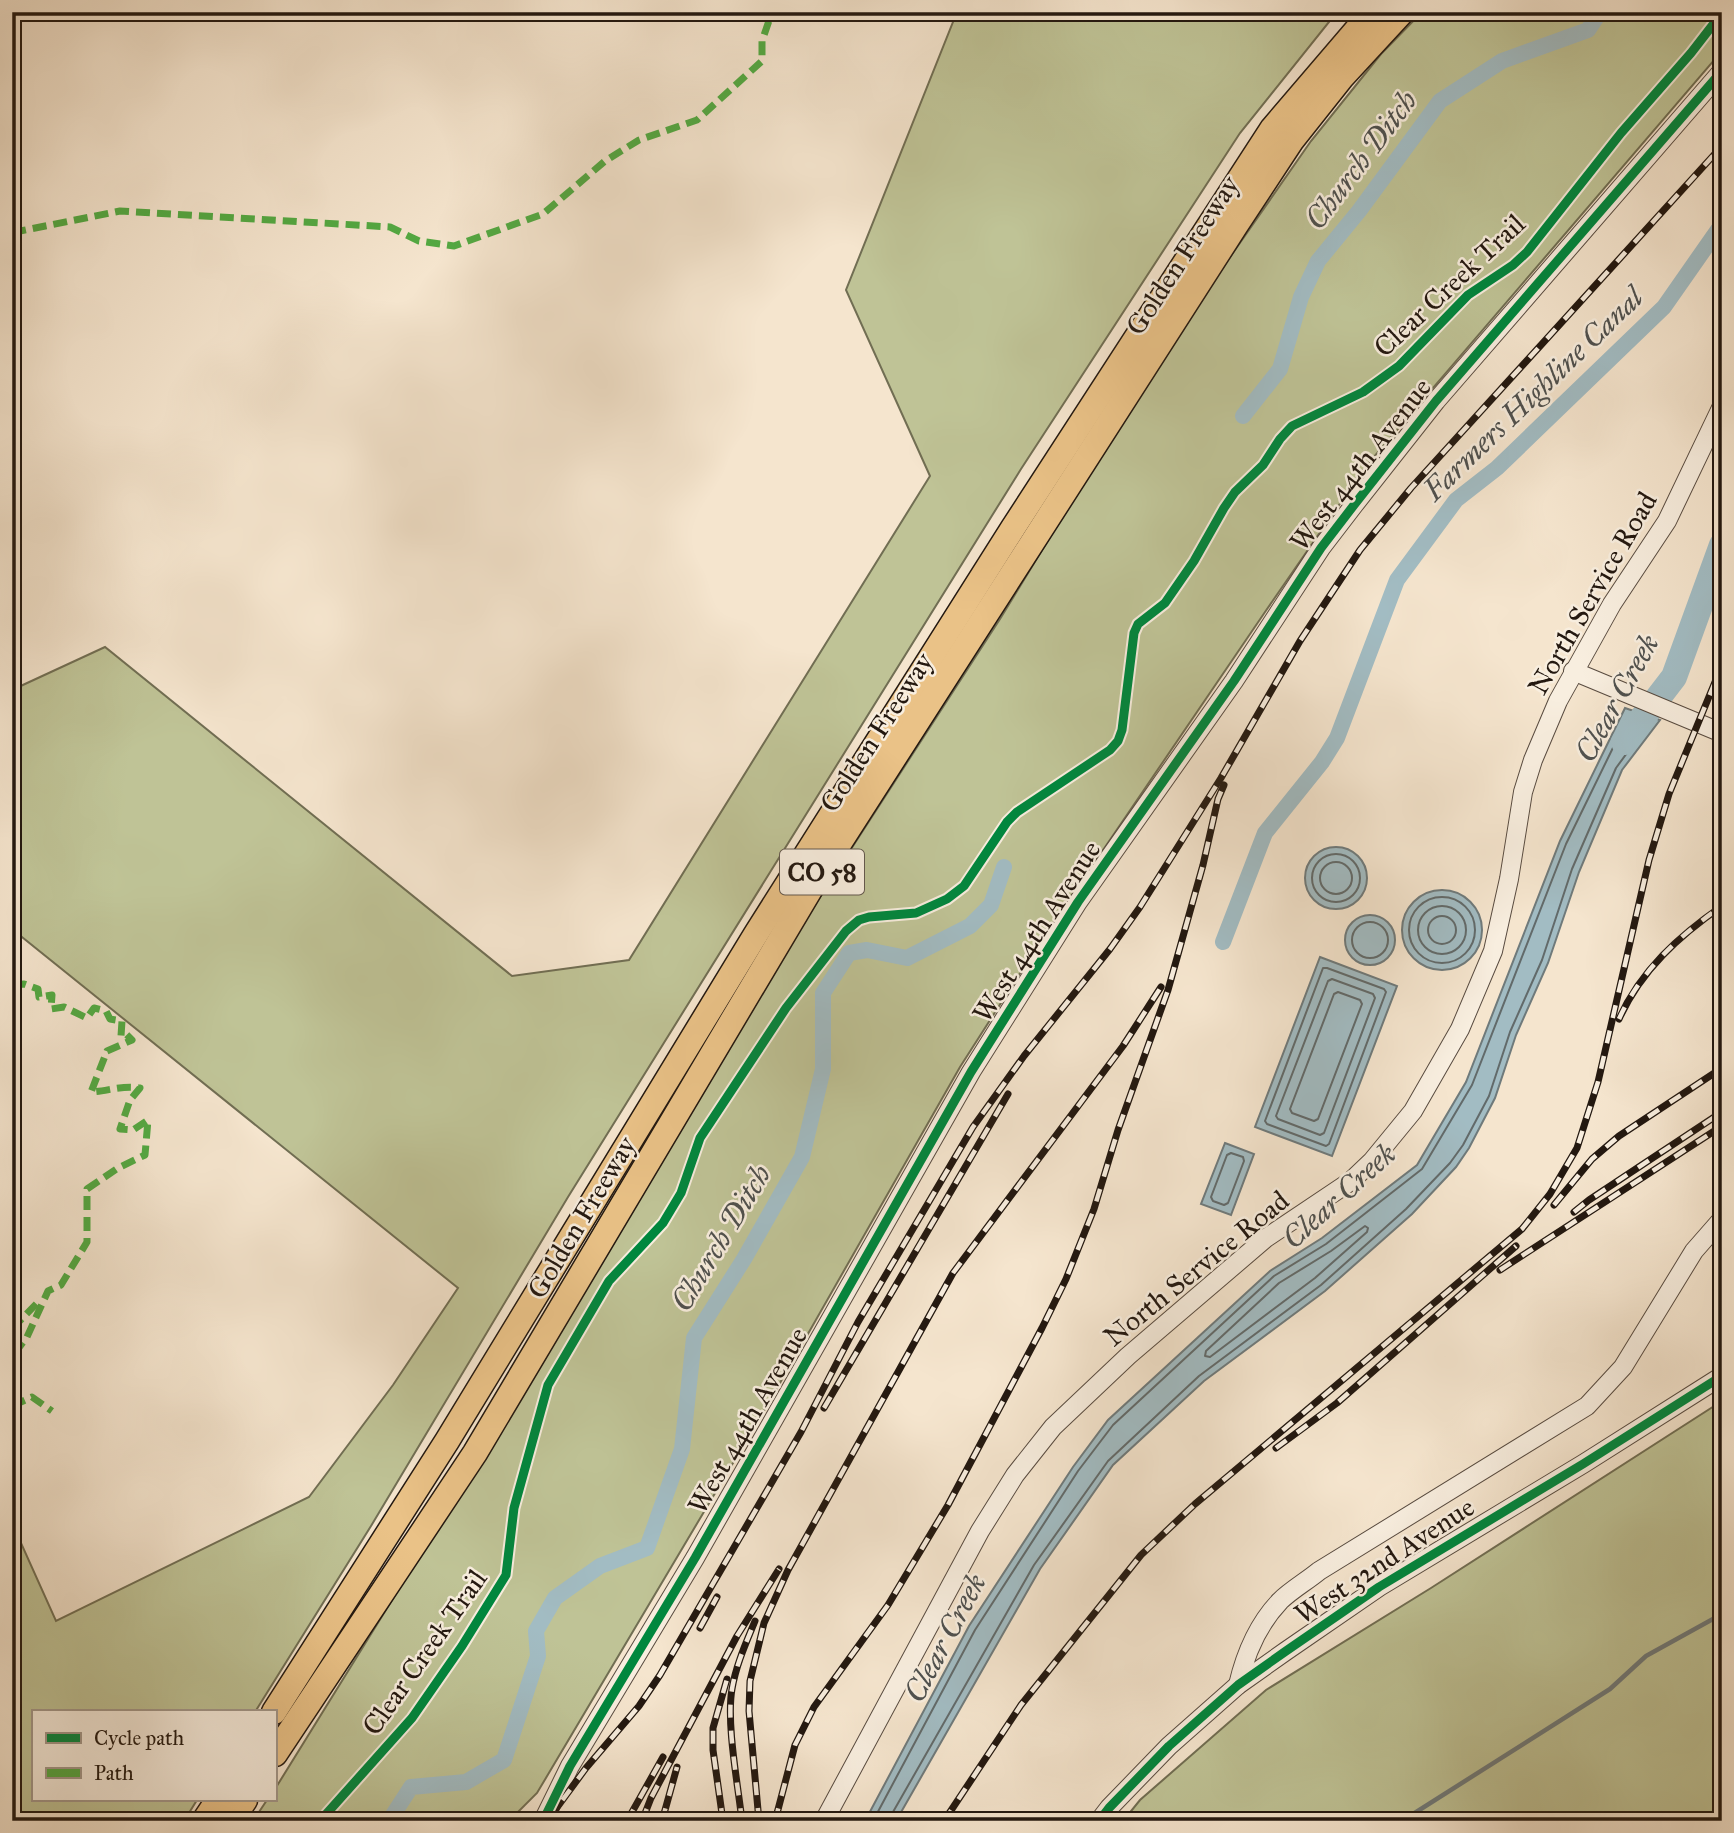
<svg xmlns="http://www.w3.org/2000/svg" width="1734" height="1833" font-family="'IM FELL Great Primer',serif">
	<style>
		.green { fill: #bfc396; stroke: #716e53; stroke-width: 2 }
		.water { fill: #a2bcc3; stroke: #6f7a7b; stroke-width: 2 }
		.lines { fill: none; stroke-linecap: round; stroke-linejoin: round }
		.shore { stroke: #626a6a; stroke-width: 2 }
		.stream { stroke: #6f7a7b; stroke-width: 4.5 }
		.canal { stroke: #a2bcc3; stroke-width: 16 }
		.river { stroke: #a2bcc3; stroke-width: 26 }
		.minor-casing { stroke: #584b40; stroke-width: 20 }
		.highway-casing { stroke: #231810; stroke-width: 27 }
		.minor { stroke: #f8eedf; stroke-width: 18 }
		.highway { stroke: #eac287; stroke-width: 24 }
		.rail-casing { stroke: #231810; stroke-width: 7 }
		.rail { stroke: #f8eedf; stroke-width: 4.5; stroke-dasharray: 13; stroke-linecap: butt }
		.quiet { stroke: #53a942; stroke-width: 7; stroke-dasharray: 14 7; stroke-linecap: butt }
		.cycleway-casing { stroke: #f8eedf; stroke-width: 13 }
		.cycleway { stroke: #00873e; stroke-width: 9 }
		.labels { text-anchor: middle; stroke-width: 5; stroke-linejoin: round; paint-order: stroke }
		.shield { fill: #f8eedf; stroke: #63584e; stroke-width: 2 }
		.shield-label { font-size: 26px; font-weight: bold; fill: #231810 }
		.street-label { font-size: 28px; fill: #231810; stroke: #f8eedf }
		.water-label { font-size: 30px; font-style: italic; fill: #4f514f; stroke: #f8eedf }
	</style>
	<rect width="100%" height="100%" fill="#f5e5ce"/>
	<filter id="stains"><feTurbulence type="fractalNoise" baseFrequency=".00286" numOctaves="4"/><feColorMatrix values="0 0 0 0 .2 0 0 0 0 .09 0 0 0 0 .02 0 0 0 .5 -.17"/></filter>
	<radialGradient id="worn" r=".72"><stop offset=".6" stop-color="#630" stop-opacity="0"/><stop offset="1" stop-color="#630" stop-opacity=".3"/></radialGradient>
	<g class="green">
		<path d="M957,12H1337L1240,133L1021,469L568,1197L371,1526L255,1712H33V1800H197L184,1821H12V1523L56,1621L309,1497L393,1385L458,1288L12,929V690L105,647L512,976L629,960L930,476L846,290Z"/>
		<path d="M1422,12H1722V51L1366,466L1265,612L1033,953L960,1067L768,1404L537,1793L509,1821H253L267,1800H275V1789L459,1492L750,1005L1000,619L1103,450L1214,280L1311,141L1381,54Z"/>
		<path d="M1722,1401V1821H1123L1140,1800L1266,1690L1431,1588Z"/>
	</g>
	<g class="water">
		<path d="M1625,708L1660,720L1622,770L1579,872L1548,963L1516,1035L1495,1098L1469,1148L1456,1167L1412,1214L1325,1291L1204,1381L1113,1465L1040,1569L896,1821H865L969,1626L1073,1467L1108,1420L1270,1271L1322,1238L1417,1165L1466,1082L1560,841Z"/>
		<circle cx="1336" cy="878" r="31"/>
		<circle cx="1442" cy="930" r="40"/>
		<circle cx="1370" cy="940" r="25"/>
		<path d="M1320,957L1397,986L1332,1156L1255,1127Z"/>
		<path d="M1225,1143L1254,1154L1231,1215L1201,1204Z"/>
	</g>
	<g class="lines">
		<g class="shore">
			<circle cx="1336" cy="878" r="24"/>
			<circle cx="1336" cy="878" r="16"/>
			<circle cx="1442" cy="930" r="33"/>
			<circle cx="1442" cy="930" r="24"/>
			<circle cx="1442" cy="930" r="14"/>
			<circle cx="1370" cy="940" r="18"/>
			<path d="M1323,968H1327L1384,989L1386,992L1329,1144L1326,1146L1267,1124L1265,1121Z"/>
			<path d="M1332,979L1373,994L1375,998L1324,1133L1320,1135L1278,1119L1276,1116L1328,981Z"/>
			<path d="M1338,992L1360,1000L1362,1004L1318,1119L1314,1121L1292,1113L1290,1109L1334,994Z"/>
			<path d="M1231,1153L1243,1157L1244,1161L1228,1203L1224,1205L1213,1201L1211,1197L1227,1155Z"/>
			<path d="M1365,1226L1368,1228L1367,1232L1315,1278L1210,1357L1205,1356L1206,1351L1279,1283L1331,1251Z"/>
			<path d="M873,1821L975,1630L1078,1471L1113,1425L1274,1276L1326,1244L1422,1169L1472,1085L1566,844L1627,719L1631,718L1645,723L1646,727L1616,768L1572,869L1542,960L1510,1032L1489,1096L1463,1145L1450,1163L1406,1209L1321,1285L1199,1376L1108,1461L1034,1565L893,1812L890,1821"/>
		</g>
		<path class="stream" d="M1402,1821L1610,1689L1646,1656L1722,1614"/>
		<g class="canal">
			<path d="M1243,416L1280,369L1301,297L1318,261L1359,211L1440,101L1502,61L1588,30L1600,12"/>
			<path d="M1223,942L1265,833L1322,762L1337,738L1397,580L1456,500L1497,468L1664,307L1722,224"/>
			<path d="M389,1821L411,1787L466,1782L504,1760L538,1656L536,1631L555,1598L600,1566L647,1548L682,1449L694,1338L744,1259L802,1157L823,1069V993L849,953L867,950L907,958L970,926L991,905L1004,867"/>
		</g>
		<path class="river" d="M1624,742L1674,677L1722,545"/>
		<g class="minor-casing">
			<g id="minor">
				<path d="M1573,671L1722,733"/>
				<path d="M1238,1685C1245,1655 1258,1624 1280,1601C1291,1590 1307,1581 1319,1571L1587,1406L1623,1367L1694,1251L1722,1219"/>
				<path d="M543,1821L570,1766L695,1558L971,1072L1078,902L1234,681L1321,548L1354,505L1436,401L1722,71"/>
				<path d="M824,1821L980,1531L1015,1475L1053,1427L1128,1356L1266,1238L1351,1181L1372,1161L1413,1111L1460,1029L1493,951L1509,879L1523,792L1533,760L1558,701L1612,604L1667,521L1722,406"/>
				<path d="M1099,1821L1109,1808L1169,1746L1238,1685L1286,1651L1379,1587L1583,1464L1722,1376"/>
			</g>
		</g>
		<g class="highway-casing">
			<g id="highway">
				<path d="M274,1712L447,1441L756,934L1013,528L1272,129L1372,12"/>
				<path d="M275,1754L475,1453L817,878L1236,225L1292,140L1342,77L1402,12"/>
				<path d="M204,1821L218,1800"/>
				<path d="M231,1821L245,1800"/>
			</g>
		</g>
		<use href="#minor" class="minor"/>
		<use href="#highway" class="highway"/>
		<g class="rail-casing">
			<g id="rail">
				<path d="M1619,1019C1641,970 1679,936 1722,906"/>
				<path d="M1554,1205L1592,1159L1619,1136L1722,1068"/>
				<path d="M1574,1212L1589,1200L1722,1112"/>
				<path d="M1500,1270L1722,1126"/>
				<path d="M824,1408L1008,1094"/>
				<path d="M1276,1448L1337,1403L1516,1246"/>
				<path d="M700,1628L717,1597"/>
				<path d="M547,1821L586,1768L639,1706L660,1675L801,1432L858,1322L973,1127L1024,1056L1110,949L1140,907L1221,778L1300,641L1360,550L1411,488L1722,146"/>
				<path d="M627,1821L663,1757"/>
				<path d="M642,1821L651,1798L737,1636L779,1569"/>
				<path d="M662,1821L677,1767"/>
				<path d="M723,1821L713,1750V1728L727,1679"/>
				<path d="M742,1821C738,1785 726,1723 732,1689C736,1665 746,1643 755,1621"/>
				<path d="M759,1821L749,1711L750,1681L764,1623L788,1570L953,1273L1123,1046L1161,987"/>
				<path d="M775,1821L795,1745L814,1707L888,1605L948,1505L1042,1328L1066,1279L1094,1209L1118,1130L1168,990L1203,865L1218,799L1224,785"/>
				<path d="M944,1821L1021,1705L1141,1555L1195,1504L1522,1229L1550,1194L1577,1148L1598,1082L1649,860L1669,794L1722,665"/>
			</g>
		</g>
		<use href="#rail" class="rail"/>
		<g class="quiet">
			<path d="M12,231H20L120,211L390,227L419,241L454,246L543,214L605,161L639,140L697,120L762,61V41L772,12"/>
			<path d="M12,985L24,984L38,989L39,997L52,995L51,1009L64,1007L87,1018L94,1008L106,1011L110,1019L122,1021L121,1036L126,1034L132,1040L107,1051L91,1092C108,1091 123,1085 140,1088L130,1100L120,1129L133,1130L148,1120L145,1155L118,1168L87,1189V1242L61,1285L48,1291L27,1337L12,1357"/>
			<path d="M12,1329L41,1299"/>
			<path d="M12,1406L32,1397L52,1411"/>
		</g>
		<g class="cycleway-casing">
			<g id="cycleway">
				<path d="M320,1821L412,1718L462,1646L506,1575L514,1508L548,1385L609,1281L663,1223L681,1193L700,1138L786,1008L846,931L859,920L869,917L916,913L947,899L964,886L1007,822L1017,812L1110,750L1118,741L1122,730L1134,633L1138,624L1165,603L1194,561L1224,508L1235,492L1263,465L1280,439L1292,426L1363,392L1399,366L1468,295L1513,265L1527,252L1621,133L1691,53L1722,13"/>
				<path d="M543,1821L570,1766L695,1558L971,1072L1078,902L1234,681L1321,548L1354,505L1436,401L1722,71"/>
				<path d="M1099,1821L1109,1808L1169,1746L1238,1685L1286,1651L1379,1587L1583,1464L1722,1376"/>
			</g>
		</g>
		<use href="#cycleway" class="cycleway"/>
	</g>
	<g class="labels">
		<rect class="shield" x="780" y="849.5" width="84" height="45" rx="5"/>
		<g class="shield-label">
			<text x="822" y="881">CO 58</text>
		</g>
		<g class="street-label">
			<text transform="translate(1182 255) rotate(-57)" y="10">Golden Freeway</text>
			<text transform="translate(1449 285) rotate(-43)" y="10">Clear Creek Trail</text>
			<text transform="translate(1360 464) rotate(-52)" y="10">West 44th Avenue</text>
			<text transform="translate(1592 593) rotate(-60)" y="10">North Service Road</text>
			<text transform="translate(876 732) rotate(-57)" y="10">Golden Freeway</text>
			<text transform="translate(1036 931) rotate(-57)" y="10">West 44th Avenue</text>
			<text transform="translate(581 1217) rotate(-59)" y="10">Golden Freeway</text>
			<text transform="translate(1196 1268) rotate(-39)" y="10">North Service Road</text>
			<text transform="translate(747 1420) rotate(-60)" y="10">West 44th Avenue</text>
			<text transform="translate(1384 1560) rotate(-33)" y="10">West 32nd Avenue</text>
			<text transform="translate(424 1652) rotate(-55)" y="10">Clear Creek Trail</text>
		</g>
		<g class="water-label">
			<text transform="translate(1361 160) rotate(-53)" y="10">Church Ditch</text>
			<text transform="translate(1533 394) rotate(-44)" y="10">Farmers Highline Canal</text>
			<text transform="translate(1617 698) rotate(-61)" y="10">Clear Creek</text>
			<text transform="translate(1339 1196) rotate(-42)" y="10">Clear Creek</text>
			<text transform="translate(721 1238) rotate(-59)" y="10">Church Ditch</text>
			<text transform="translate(945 1638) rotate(-62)" y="10">Clear Creek</text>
		</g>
	</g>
	<rect width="1734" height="1833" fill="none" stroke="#f5e5ce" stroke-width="42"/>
	<rect x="14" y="14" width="1706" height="1805" fill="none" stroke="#231810" stroke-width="3.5"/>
	<rect x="21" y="21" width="1692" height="1791" fill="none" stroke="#231810" stroke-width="2"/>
	<rect x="32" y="1710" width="245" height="91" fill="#f8eedf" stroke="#a3988c" stroke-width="2"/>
	<rect x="46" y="1733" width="35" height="10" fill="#00873e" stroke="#a3988c" stroke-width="2"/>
	<text x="94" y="1745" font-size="21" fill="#231810">Cycle path</text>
	<rect x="46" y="1768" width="35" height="10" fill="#53a942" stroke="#a3988c" stroke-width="2"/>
	<text x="94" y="1780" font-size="21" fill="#231810">Path</text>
	<rect width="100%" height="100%" filter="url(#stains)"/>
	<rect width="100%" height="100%" fill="url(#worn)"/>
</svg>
